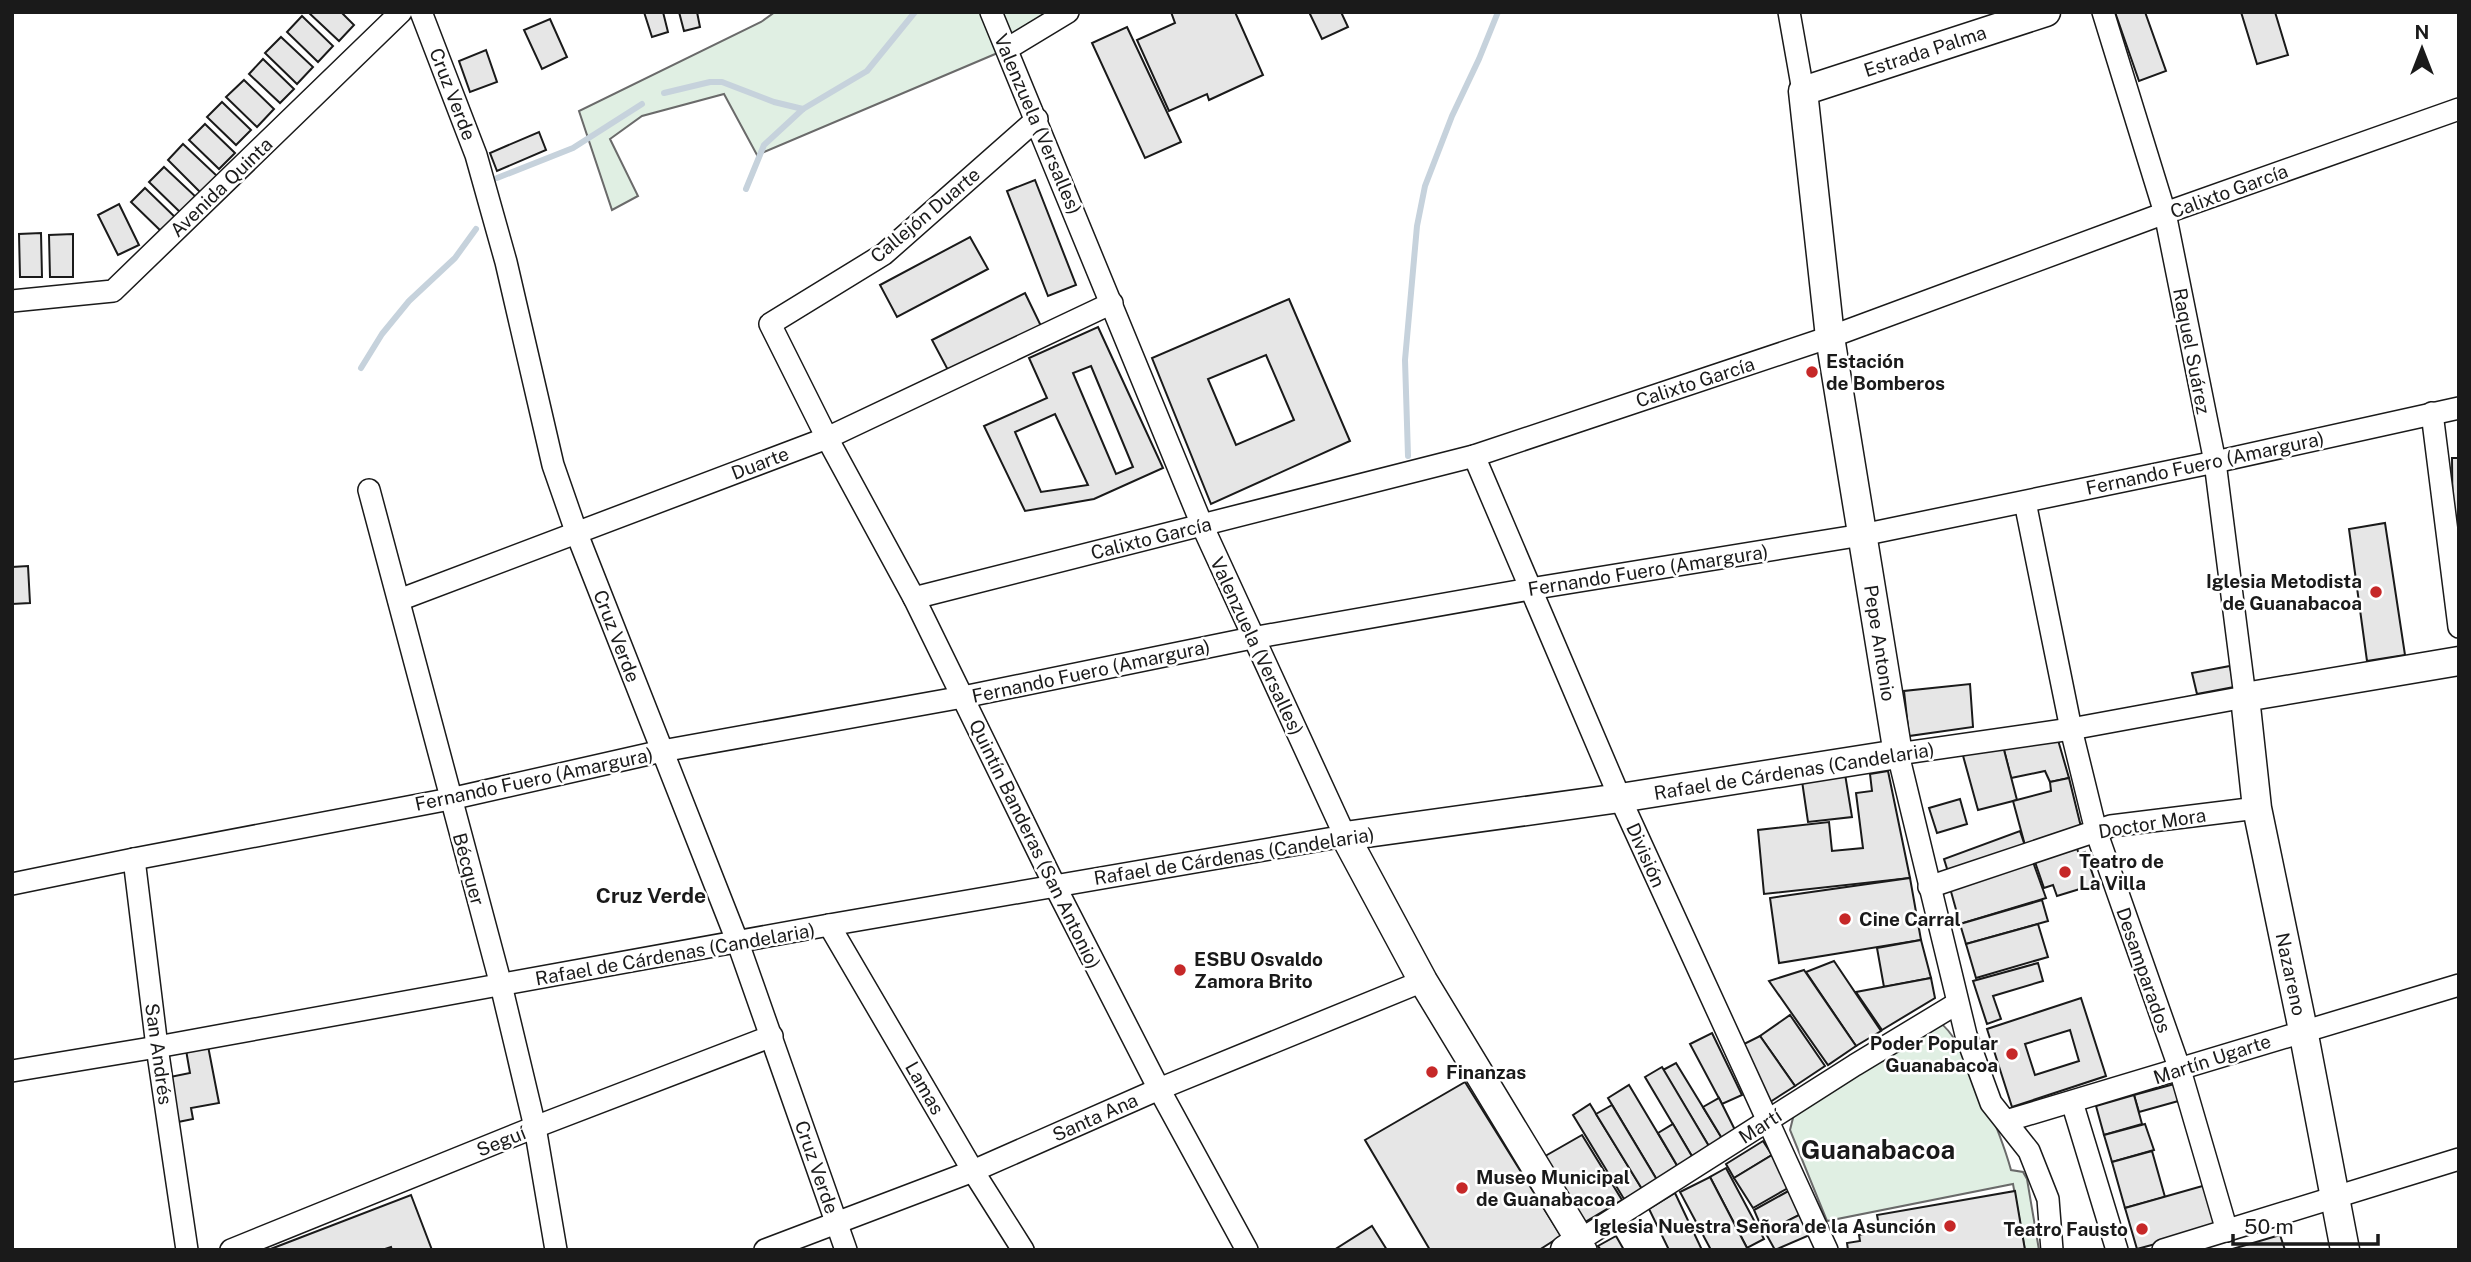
<svg xmlns="http://www.w3.org/2000/svg" width="2471" height="1262" font-family="'Public Sans',sans-serif">
	<style>
		.green { fill: #e0efe3; stroke: #6a6a6a; stroke-width: 2 }
		.lines { fill: none; stroke-linecap: round; stroke-linejoin: round }
		.stream { stroke: #c6d2dc; stroke-width: 6 }
		.building { fill: #e6e6e6; stroke: #1a1a1a; stroke-width: 2; fill-rule: evenodd }
		.minor-casing { stroke: #1a1a1a; stroke-width: 24 }
		.major-casing { stroke: #1a1a1a; stroke-width: 31 }
		.minor { stroke: #fff; stroke-width: 21 }
		.major { stroke: #fff; stroke-width: 28 }
		.poi-dot { fill: #c62828; stroke: #fff; stroke-width: 2.5 }
		.labels { text-anchor: middle; stroke-width: 5; stroke-linejoin: round; paint-order: stroke }
		.street-label { font-size: 19px; fill: #1a1a1a; stroke: #fff }
		.poi-label { font-size: 19px; font-weight: bold; fill: #1a1a1a; stroke: #fff; text-anchor: start }
		.neighbourhood-label { font-size: 21px; font-weight: bold; fill: #1a1a1a; stroke: #fff }
		.district-label { font-size: 26px; font-weight: bold; fill: #1a1a1a; stroke: #fff }
	</style>
	<rect width="100%" height="100%" fill="#fff"/>
	<g class="green">
		<path d="M775,12H1068L1007,49L757,155L724,94L642,116L610,139L638,196L612,210L579,111L761,22Z"/>
		<path d="M1940,1023C1963,1037 2003,1141 2011,1170L2023,1172L2027,1179L2039,1250H2025L2013,1184L1827,1221L1790,1130L1795,1110Z"/>
	</g>
	<g class="lines">
		<g class="stream">
			<path d="M664,93L710,82H722L774,102L803,109"/>
			<path d="M497,178L573,148L642,104"/>
			<path d="M746,189L764,145L803,109L867,71L915,12"/>
			<path d="M361,368L382,334L409,301L455,258L476,229"/>
			<path d="M1408,456L1405,360L1417,226L1425,186L1452,116L1479,59L1498,12"/>
		</g>
	</g>
	<g class="building">
		<path d="M308,12H341L354,25L339,41Z"/>
		<path d="M644,12H663L668,32L652,37Z"/>
		<path d="M679,12H697L700,27L684,31Z"/>
		<path d="M1171,12H1235L1263,75L1209,100L1207,94L1169,111L1137,40L1175,23Z"/>
		<path d="M1309,12H1341L1348,27L1322,39Z"/>
		<path d="M2115,12H2145L2166,71L2139,81Z"/>
		<path d="M2241,12H2275L2288,55L2257,64Z"/>
		<path d="M302,16L333,46L318,62L287,32Z"/>
		<path d="M550,19L567,57L542,69L524,30Z"/>
		<path d="M1127,27L1181,142L1145,158L1092,43Z"/>
		<path d="M281,37L313,67L297,84L265,53Z"/>
		<path d="M486,50L497,82L470,92L459,61Z"/>
		<path d="M263,59L294,89L280,103L249,74Z"/>
		<path d="M244,80L274,109L257,127L226,97Z"/>
		<path d="M222,102L251,130L236,145L207,117Z"/>
		<path d="M205,124L235,153L219,169L189,140Z"/>
		<path d="M539,132L546,150L497,171L490,153Z"/>
		<path d="M183,144L217,176L201,193L168,160Z"/>
		<path d="M164,167L197,198L182,214L149,182Z"/>
		<path d="M1035,180L1076,285L1048,296L1007,191Z"/>
		<path d="M145,188L177,219L163,233L131,202Z"/>
		<path d="M119,204L139,245L118,255L98,215Z"/>
		<path d="M41,233L42,277H20L19,234Z"/>
		<path d="M73,234V277H50L49,235Z"/>
		<path d="M970,237L988,269L897,317L880,285Z"/>
		<path d="M1025,293L1041,326L949,372L932,340Z"/>
		<path d="M1289,299L1350,441L1211,504L1152,358ZM1266,355L1294,420L1236,445L1208,379Z"/>
		<path d="M1098,327L1163,468L1094,499L1025,511L984,426L1047,398L1029,358ZM1091,366L1133,467L1116,474L1073,373ZM1055,414L1088,485L1041,492L1015,432Z"/>
		<path d="M2452,458H2459V552L2453,553Z"/>
		<path d="M2385,523L2405,655L2367,661L2349,529Z"/>
		<path d="M28,566L30,603L12,604V567Z"/>
		<path d="M2230,666L2234,687L2197,694L2192,673Z"/>
		<path d="M1970,684L1973,727L1909,736L1904,691Z"/>
		<path d="M2058,740L2069,778L2050,782L2045,771L2011,778L2003,746Z"/>
		<path d="M2003,746L2017,800L1978,810L1962,752Z"/>
		<path d="M1888,771L1910,878L1764,894L1758,830L1829,822L1832,851L1863,848L1856,793L1872,791L1870,774Z"/>
		<path d="M1845,774L1852,817L1808,822L1802,781Z"/>
		<path d="M2069,778L2081,827L2026,849L2013,801L2051,791L2050,782Z"/>
		<path d="M1960,799L1967,824L1937,833L1929,808Z"/>
		<path d="M2020,831L2026,849L1949,875L1944,859Z"/>
		<path d="M2076,846L2079,854L2085,852L2096,884L2057,896L2053,885L2044,888L2034,859Z"/>
		<path d="M2033,862L2046,898L1960,924L1950,888Z"/>
		<path d="M1910,878L1921,940L1779,963L1770,898Z"/>
		<path d="M2042,900L2048,921L1966,944L1960,924Z"/>
		<path d="M2038,924L2048,957L1976,978L1966,944Z"/>
		<path d="M1921,940L1931,978L1884,987L1877,948Z"/>
		<path d="M1834,961L1881,1031L1856,1046L1806,972Z"/>
		<path d="M2038,963L2043,981L1993,996L2001,1019L1987,1024L1973,981Z"/>
		<path d="M1804,970L1856,1046L1828,1065L1769,981Z"/>
		<path d="M1931,978L1935,998L1882,1030L1856,992Z"/>
		<path d="M2081,998L2106,1076L2012,1107L1987,1029ZM2070,1030L2079,1061L2035,1075L2025,1044Z"/>
		<path d="M1790,1015L1825,1066L1795,1086L1760,1036Z"/>
		<path d="M1712,1033L1742,1095L1722,1104L1690,1044Z"/>
		<path d="M1760,1036L1795,1086L1767,1104L1742,1045Z"/>
		<path d="M208,1046L219,1103L191,1108L193,1119L178,1122L170,1077L190,1073L186,1050Z"/>
		<path d="M1676,1063L1723,1140L1710,1148L1663,1070Z"/>
		<path d="M1662,1067L1710,1148L1693,1158L1645,1077Z"/>
		<path d="M1465,1082L1561,1236L1539,1250H1430L1365,1140Z"/>
		<path d="M2178,1083L2182,1100L2139,1112L2134,1095Z"/>
		<path d="M1629,1085L1678,1167L1657,1180L1608,1098Z"/>
		<path d="M2134,1095L2142,1124L2104,1135L2096,1106Z"/>
		<path d="M1719,1098L1736,1132L1723,1140L1703,1107Z"/>
		<path d="M1590,1104L1642,1189L1624,1199L1573,1115Z"/>
		<path d="M1612,1105L1657,1180L1642,1189L1596,1114Z"/>
		<path d="M1673,1124L1693,1158L1678,1167L1658,1133Z"/>
		<path d="M2145,1124L2154,1150L2112,1162L2104,1135Z"/>
		<path d="M1582,1135L1622,1200L1580,1225L1540,1159Z"/>
		<path d="M1763,1141L1772,1155L1734,1178L1726,1164Z"/>
		<path d="M2152,1151L2165,1197L2125,1208L2112,1162Z"/>
		<path d="M1772,1155L1788,1188L1753,1208L1734,1178Z"/>
		<path d="M1726,1168L1764,1239L1747,1248L1710,1177Z"/>
		<path d="M1710,1177L1747,1248L1748,1250H1711L1680,1192Z"/>
		<path d="M2206,1185L2218,1227L2137,1249L2125,1208Z"/>
		<path d="M1792,1189L1803,1213L1764,1233L1754,1210Z"/>
		<path d="M2015,1191L2025,1250H1848L1847,1243L1860,1241L1859,1235L1880,1231L1877,1215Z"/>
		<path d="M1675,1193L1702,1250H1669L1649,1209Z"/>
		<path d="M411,1195L432,1250H392L391,1247L382,1250H268Z"/>
		<path d="M1803,1213L1812,1234L1775,1250L1765,1232Z"/>
		<path d="M1372,1226L1387,1250H1334Z"/>
		<path d="M2280,1235L2285,1250H2229Z"/>
		<path d="M1616,1236L1624,1250H1601L1598,1246Z"/>
	</g>
	<g class="lines">
		<g class="minor-casing">
			<g id="minor">
				<path d="M421,12L476,155L506,262L553,465L577,534L738,943L846,1250"/>
				<path d="M1789,12L1803,91"/>
				<path d="M1007,49L1068,12"/>
				<path d="M1037,119L884,254L770,324L827,438L914,598L1055,886L1159,1089L1247,1250"/>
				<path d="M12,301L113,291L401,12"/>
				<path d="M2432,413L2459,627"/>
				<path d="M1474,456L1620,798L1827,1250"/>
				<path d="M369,490L501,985L535,1127L556,1250"/>
				<path d="M2025,502L2071,729L2096,831L2180,1070L2227,1231"/>
				<path d="M914,598L1474,456L1830,337L2165,213L2459,109"/>
				<path d="M399,600L827,438L1112,303"/>
				<path d="M134,859L157,1047L187,1250"/>
				<path d="M12,884L134,859L450,799L662,751L963,697L1252,638L1530,589L1862,535L2215,462L2459,408"/>
				<path d="M1929,887L2111,826L2257,808"/>
				<path d="M829,925L973,1171L1023,1250"/>
				<path d="M12,1071L157,1047L829,925L1345,836L1202,525L991,12"/>
				<path d="M2072,1102L2117,1250"/>
				<path d="M2006,1121L2459,985"/>
				<path d="M231,1250L535,1127L772,1036"/>
				<path d="M765,1250L973,1171L1159,1089L1423,981"/>
				<path d="M1586,1250L1580,1240L1855,1065L1956,1004"/>
				<path d="M2052,1250L2048,1199L2029,1151L1991,1103L1966,1035L1898,754L2071,729L2245,697L2215,462L2165,213L2103,12"/>
				<path d="M2163,1250L2459,1159"/>
			</g>
		</g>
		<g class="major-casing">
			<g id="major">
				<path d="M1565,1250L1580,1240L1423,981L1345,836L1620,798L1898,754L1830,337L1803,91L2046,12"/>
				<path d="M2345,1250L2303,1030L2257,808L2245,697L2459,661"/>
			</g>
		</g>
		<use href="#minor" class="minor"/>
		<use href="#major" class="major"/>
	</g>
	<g class="poi-dot">
		<circle cx="1812" cy="372" r="7"/>
		<circle cx="2376" cy="592" r="7"/>
		<circle cx="2065" cy="872" r="7"/>
		<circle cx="1845" cy="919" r="7"/>
		<circle cx="1180" cy="970" r="7"/>
		<circle cx="2012" cy="1054" r="7"/>
		<circle cx="1432" cy="1072" r="7"/>
		<circle cx="1462" cy="1188" r="7"/>
		<circle cx="1950" cy="1226" r="7"/>
		<circle cx="2142" cy="1229" r="7"/>
	</g>
	<g class="labels">
		<g class="street-label">
			<text transform="translate(1925 51) rotate(-18)" y="7">Estrada Palma</text>
			<text transform="translate(453 94) rotate(69)" y="7">Cruz Verde</text>
			<text transform="translate(1038 124) rotate(67)" y="7">Valenzuela (Versalles)</text>
			<text transform="translate(221 187) rotate(-44)" y="7">Avenida Quinta</text>
			<text transform="translate(2229 191) rotate(-20)" y="7">Calixto García</text>
			<text transform="translate(925 215) rotate(-40)" y="7">Callejón Duarte</text>
			<text transform="translate(2192 351) rotate(79)" y="7">Raquel Suárez</text>
			<text transform="translate(1695 382) rotate(-18)" y="7">Calixto García</text>
			<text transform="translate(760 463) rotate(-21)" y="7">Duarte</text>
			<text transform="translate(2205 463) rotate(-12)" y="7">Fernando Fuero (Amargura)</text>
			<text transform="translate(1151 538) rotate(-14)" y="7">Calixto García</text>
			<text transform="translate(1648 570) rotate(-9)" y="7">Fernando Fuero (Amargura)</text>
			<text transform="translate(617 636) rotate(69)" y="7">Cruz Verde</text>
			<text transform="translate(1880 643) rotate(81)" y="7">Pepe Antonio</text>
			<text transform="translate(1257 646) rotate(65)" y="7">Valenzuela (Versalles)</text>
			<text transform="translate(1091 671) rotate(-12)" y="7">Fernando Fuero (Amargura)</text>
			<text transform="translate(1794 771) rotate(-9)" y="7">Rafael de Cárdenas (Candelaria)</text>
			<text transform="translate(534 779) rotate(-12)" y="7">Fernando Fuero (Amargura)</text>
			<text transform="translate(2152 823) rotate(-9)" y="7">Doctor Mora</text>
			<text transform="translate(1035 844) rotate(64)" y="7">Quintín Banderas (San Antonio)</text>
			<text transform="translate(1646 855) rotate(66)" y="7">División</text>
			<text transform="translate(1234 856) rotate(-9)" y="7">Rafael de Cárdenas (Candelaria)</text>
			<text transform="translate(469 869) rotate(75)" y="7">Bécquer</text>
			<text transform="translate(675 954) rotate(-10)" y="7">Rafael de Cárdenas (Candelaria)</text>
			<text transform="translate(2144 970) rotate(71)" y="7">Desamparados</text>
			<text transform="translate(2291 974) rotate(78)" y="7">Nazareno</text>
			<text transform="translate(159 1054) rotate(82)" y="7">San Andrés</text>
			<text transform="translate(2212 1059) rotate(-18)" y="7">Martín Ugarte</text>
			<text transform="translate(925 1088) rotate(60)" y="7">Lamas</text>
			<text transform="translate(1095 1117) rotate(-24)" y="7">Santa Ana</text>
			<text transform="translate(1760 1126) rotate(-33)" y="7">Martí</text>
			<text transform="translate(501 1141) rotate(-22)" y="7">Seguí</text>
			<text transform="translate(817 1167) rotate(71)" y="7">Cruz Verde</text>
		</g>
		<g class="poi-label">
			<text x="1826" y="368">Estación<tspan x="1826" dy="22">de Bomberos</tspan></text>
			<text x="2362" y="588" text-anchor="end">Iglesia Metodista<tspan x="2362" dy="22">de Guanabacoa</tspan></text>
			<text x="2079" y="868">Teatro de<tspan x="2079" dy="22">La Villa</tspan></text>
			<text x="1859" y="926">Cine Carral</text>
			<text x="1194" y="966">ESBU Osvaldo<tspan x="1194" dy="22">Zamora Brito</tspan></text>
			<text x="1998" y="1050" text-anchor="end">Poder Popular<tspan x="1998" dy="22">Guanabacoa</tspan></text>
			<text x="1446" y="1079">Finanzas</text>
			<text x="1476" y="1184">Museo Municipal<tspan x="1476" dy="22">de Guanabacoa</tspan></text>
			<text x="1936" y="1233" text-anchor="end">Iglesia Nuestra Señora de la Asunción</text>
			<text x="2128" y="1236" text-anchor="end">Teatro Fausto</text>
		</g>
		<g class="neighbourhood-label">
			<text x="651" y="903">Cruz Verde</text>
		</g>
		<g class="district-label">
			<text x="1878" y="1159">Guanabacoa</text>
		</g>
	</g>
	<rect width="2471" height="1262" fill="none" stroke="#1a1a1a" stroke-width="28"/>
	<g transform="translate(2422 49)" stroke="#ffffff" stroke-width="5" paint-order="stroke">
	<path d="M0-5L12 26L0 18L-12 26Z" fill="#1a1a1a"/>
	<text y="-10" font-size="19" font-weight="bold" text-anchor="middle" fill="#1a1a1a">N</text>
	</g>
	<path d="M2233 1234v10h145v-10" fill="none" stroke="#1a1a1a" stroke-width="3.5"/>
	<text x="2244" y="1234" font-size="21" fill="#1a1a1a" stroke="#ffffff" stroke-width="5" paint-order="stroke">50 m</text>
</svg>
